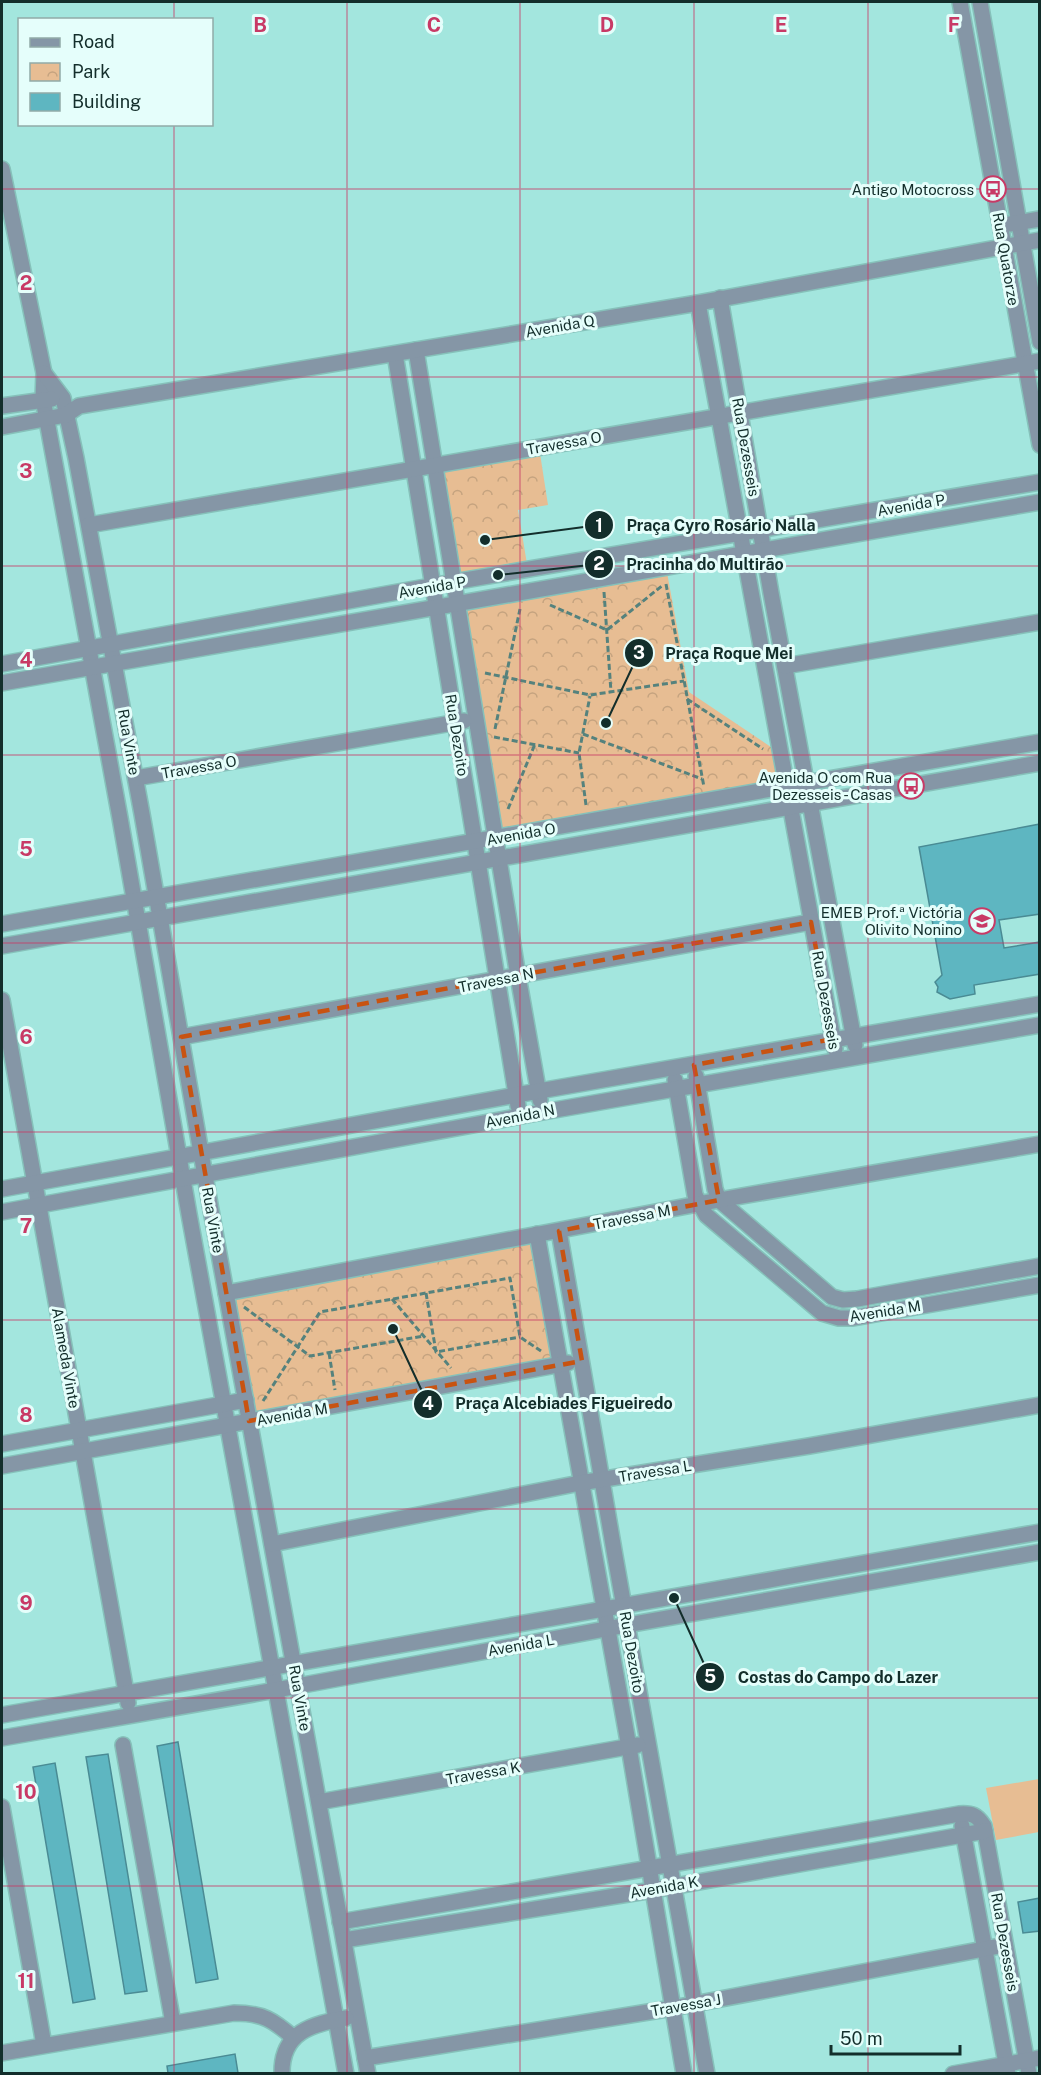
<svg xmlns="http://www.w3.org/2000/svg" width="1041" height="2075" font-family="'Public Sans',sans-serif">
	<defs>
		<pattern id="park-crowns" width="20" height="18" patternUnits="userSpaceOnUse" patternTransform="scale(1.5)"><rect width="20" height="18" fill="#e7bd93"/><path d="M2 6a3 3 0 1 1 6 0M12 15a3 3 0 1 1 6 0" fill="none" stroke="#c5a37f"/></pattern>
	</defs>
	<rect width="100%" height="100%" fill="#a3e6de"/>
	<polygon fill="#e7bd93" points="1039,1779 1039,1832 996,1840 986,1788"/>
	<g fill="url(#park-crowns)">
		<polygon points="539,447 548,505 518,510 528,570 454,583 434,465"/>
		<polygon points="666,567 689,692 780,753 787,787 496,838 457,605"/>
		<polygon points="537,1235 559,1365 249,1421 226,1293"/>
	</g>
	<g fill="#5eb6c1" stroke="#4a8b94" stroke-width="1.5">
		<polygon points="1040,824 1040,914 999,920 1004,948 1040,942 1040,974 974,985 975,994 950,999 937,992 938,987 935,982 942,975 919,847"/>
		<polygon points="178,1742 218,1979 196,1983 157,1746"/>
		<polygon points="108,1754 147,1991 125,1994 86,1757"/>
		<polygon points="55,1763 95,1999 73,2003 33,1767"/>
		<polygon points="1040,1898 1040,1931 1023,1933 1018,1902"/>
		<polygon points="235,2054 238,2073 168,2073 167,2066"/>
	</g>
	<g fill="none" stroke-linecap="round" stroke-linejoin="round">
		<g stroke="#86c1ba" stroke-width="18">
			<g id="minor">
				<polyline points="960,2 1040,445"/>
				<polyline points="980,2 1040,342"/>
				<polyline points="2,169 44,373 43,399 120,818 189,1214 346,2074"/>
				<polyline points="1010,224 1040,219"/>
				<polyline points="720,298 771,593 855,1045"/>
				<polyline points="698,303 835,1049"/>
				<polyline points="416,350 518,976 540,1100"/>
				<polyline points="395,354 518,1106"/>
				<polyline points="44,373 63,398 76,458 142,814 211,1210 368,2074"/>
				<polyline points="2,406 52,399"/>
				<polyline points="2,427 66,415 79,406 698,303 1040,240"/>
				<polyline points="89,525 1040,361"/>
				<polyline points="2,664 453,582 1040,482"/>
				<polyline points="785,666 1040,622"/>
				<polyline points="2,683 1040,502"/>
				<polyline points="136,778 464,721"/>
				<polyline points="2,924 1040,742"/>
				<polyline points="2,946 1040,763"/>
				<polyline points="2,1000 128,1703"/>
				<polyline points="181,1037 811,922"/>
				<polyline points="696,1076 715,1189 719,1200 832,1297 843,1300 857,1299 1040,1266"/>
				<polyline points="675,1080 695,1195 706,1215 822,1313 839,1318 853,1318 1040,1285"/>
				<polyline points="2,1189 516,1095 1040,1004"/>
				<polyline points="2,1212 543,1112 1040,1025"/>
				<polyline points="559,1231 615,1556 707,2074"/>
				<polyline points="537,1234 629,1747 684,2074"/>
				<polyline points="226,1293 719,1200 1040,1144"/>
				<polyline points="2,1444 246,1400"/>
				<polyline points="2,1466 568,1363"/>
				<polyline points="272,1544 580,1483 809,1446 1040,1405"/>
				<path d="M2,1715C347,1653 694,1594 1040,1532"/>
				<polyline points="2,1738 276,1690 627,1625 1040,1552"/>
				<polyline points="123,1745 173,2023"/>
				<polyline points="319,1802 638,1745"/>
				<polyline points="2,1807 44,2045"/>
				<polyline points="962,1826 1008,2074"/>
				<path d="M340,1922L959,1814C972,1813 977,1815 984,1826L1029,2074"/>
				<polyline points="344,1940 653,1890 985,1831"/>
				<path d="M2,2053L234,2013C263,2013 273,2020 294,2038"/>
				<polyline points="365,2058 673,2008 1005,1945"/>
				<path d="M282,2074C281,2032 312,2024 346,2018"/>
				<polyline points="953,2074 1040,2058"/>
			</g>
		</g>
		<g stroke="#55827d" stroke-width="3" stroke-dasharray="6 3" stroke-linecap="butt">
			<polyline points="666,584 704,787"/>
			<polyline points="604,592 611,692"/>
			<polyline points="550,605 607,630 663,585"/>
			<polyline points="485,673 590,695 684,681"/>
			<polyline points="687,699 763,749"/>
			<polyline points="495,729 520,609"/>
			<polyline points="583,734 702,779"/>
			<polyline points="494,737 579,753"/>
			<polyline points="586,805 579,753 590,696"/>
			<polyline points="508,809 535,744"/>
			<polyline points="426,1293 436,1352 520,1337"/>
			<polyline points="392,1299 451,1368"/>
			<polyline points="244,1307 310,1356 424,1336"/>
			<polyline points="329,1353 335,1390"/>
			<polyline points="263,1401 320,1312 510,1278 520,1337 541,1351"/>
		</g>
		<use href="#minor" stroke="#8596a6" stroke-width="15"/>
	</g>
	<path fill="none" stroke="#c85311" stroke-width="4.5" stroke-dasharray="12 8" stroke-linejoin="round" d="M811,922L833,1039L694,1065L719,1200L559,1231L582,1361L249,1421L181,1037Z"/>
	<path fill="none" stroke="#c83a66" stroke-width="1.5" stroke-opacity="0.55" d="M174,2V20M347,2V2074M520,2V2074M694,2V2074M868,2V2074M174,124V2074M2,189H1040M2,377H1040M2,566H1040M2,755H1040M2,943H1040M2,1132H1040M2,1320H1040M2,1509H1040M2,1698H1040M2,1886H1040"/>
	<defs>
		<g id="bus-ring" transform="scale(1.35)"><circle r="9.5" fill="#e5fefb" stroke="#c83a66" stroke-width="1.5"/><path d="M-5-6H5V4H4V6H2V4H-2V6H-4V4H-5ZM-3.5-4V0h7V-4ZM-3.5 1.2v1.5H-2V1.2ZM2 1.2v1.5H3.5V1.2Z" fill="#c83a66"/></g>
		<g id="school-ring" transform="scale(1.35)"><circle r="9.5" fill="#e5fefb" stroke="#c83a66" stroke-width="1.5"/><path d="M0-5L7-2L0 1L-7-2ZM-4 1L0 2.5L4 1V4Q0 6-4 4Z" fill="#c83a66"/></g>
	</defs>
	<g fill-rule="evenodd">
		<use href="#bus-ring" x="993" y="189"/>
		<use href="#bus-ring" x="911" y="786"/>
		<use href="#school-ring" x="982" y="921"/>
	</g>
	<g text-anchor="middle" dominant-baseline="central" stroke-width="6" stroke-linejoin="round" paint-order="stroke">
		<g font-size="15" fill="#132e2b" stroke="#e5fefb" text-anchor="end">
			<text x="974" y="189">Antigo Motocross</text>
			<text x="892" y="777">Avenida O com Rua<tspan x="892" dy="17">Dezesseis - Casas</tspan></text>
			<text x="962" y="912">EMEB Prof.ª Victória<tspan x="962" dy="17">Olivito Nonino</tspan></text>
		</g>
		<g font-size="15" fill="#132e2b" stroke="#e5fefb">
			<text transform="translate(1006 259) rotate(80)">Rua Quatorze</text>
			<text transform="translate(560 326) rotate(-10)">Avenida Q</text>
			<text transform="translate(564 443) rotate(-10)">Travessa O</text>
			<text transform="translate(746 447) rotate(80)">Rua Dezesseis</text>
			<text transform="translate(911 505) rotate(-10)">Avenida P</text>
			<text transform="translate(432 587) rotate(-10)">Avenida P</text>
			<text transform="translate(457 735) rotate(81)">Rua Dezoito</text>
			<text transform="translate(129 742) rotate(80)">Rua Vinte</text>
			<text transform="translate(199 767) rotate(-10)">Travessa O</text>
			<text transform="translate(521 834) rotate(-10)">Avenida O</text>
			<text transform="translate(496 980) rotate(-11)">Travessa N</text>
			<text transform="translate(826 1000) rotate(80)">Rua Dezesseis</text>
			<text transform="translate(520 1116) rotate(-11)">Avenida N</text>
			<text transform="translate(632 1217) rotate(-11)">Travessa M</text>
			<text transform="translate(213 1220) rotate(80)">Rua Vinte</text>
			<text transform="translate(885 1311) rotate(-9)">Avenida M</text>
			<text transform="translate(66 1358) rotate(80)">Alameda Vinte</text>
			<text transform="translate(292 1414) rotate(-10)">Avenida M</text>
			<text transform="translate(655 1471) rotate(-9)">Travessa L</text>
			<text transform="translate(521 1645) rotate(-10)">Avenida L</text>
			<text transform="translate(632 1652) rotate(80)">Rua Dezoito</text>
			<text transform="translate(300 1698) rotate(80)">Rua Vinte</text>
			<text transform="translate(483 1773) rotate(-10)">Travessa K</text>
			<text transform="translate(664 1887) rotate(-10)">Avenida K</text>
			<text transform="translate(1005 1942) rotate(80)">Rua Dezesseis</text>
			<text transform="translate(686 2005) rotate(-10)">Travessa J</text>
		</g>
	</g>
	<g font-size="20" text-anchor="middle" font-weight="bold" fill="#c83a66" stroke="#e5fefb" stroke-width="6" stroke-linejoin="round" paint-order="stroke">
		<text x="260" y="32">B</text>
		<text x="434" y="32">C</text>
		<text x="607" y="32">D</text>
		<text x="781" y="32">E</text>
		<text x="954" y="32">F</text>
		<text x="26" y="290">2</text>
		<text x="26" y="478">3</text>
		<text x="26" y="667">4</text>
		<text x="26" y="856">5</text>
		<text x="26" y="1044">6</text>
		<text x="26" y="1233">7</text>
		<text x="26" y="1422">8</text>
		<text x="26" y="1610">9</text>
		<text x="26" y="1799">10</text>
		<text x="26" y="1988">11</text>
	</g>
	<path fill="none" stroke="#132e2b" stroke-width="2" d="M485 540L599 525M498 575L599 564M606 723L639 653M393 1329L428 1404M674 1598L710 1677"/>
	<g fill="#132e2b" stroke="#e5fefb" stroke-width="2">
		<circle cx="485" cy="540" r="6"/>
		<circle cx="498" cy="575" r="6"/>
		<circle cx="606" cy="723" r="6"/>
		<circle cx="393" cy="1329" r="6"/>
		<circle cx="674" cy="1598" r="6"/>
		<circle cx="599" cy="525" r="15"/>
		<circle cx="599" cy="564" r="15"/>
		<circle cx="639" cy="653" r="15"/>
		<circle cx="428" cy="1404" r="15"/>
		<circle cx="710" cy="1677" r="15"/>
	</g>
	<g font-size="18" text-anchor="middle" font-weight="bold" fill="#fff">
		<text x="599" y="532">1</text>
		<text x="599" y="570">2</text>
		<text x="639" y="659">3</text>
		<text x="428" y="1410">4</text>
		<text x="710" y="1683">5</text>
	</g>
	<g font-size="16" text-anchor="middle" font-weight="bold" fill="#132e2b" stroke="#e5fefb" stroke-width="6" stroke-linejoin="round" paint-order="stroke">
		<text x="721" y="531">Praça Cyro Rosário Nalla</text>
		<text x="705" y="570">Pracinha do Multirão</text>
		<text x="729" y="659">Praça Roque Mei</text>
		<text x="564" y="1409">Praça Alcebiades Figueiredo</text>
		<text x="838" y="1683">Costas do Campo do Lazer</text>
	</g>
	<rect width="1041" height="2075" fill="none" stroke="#132e2b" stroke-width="6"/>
	<rect x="18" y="18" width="195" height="108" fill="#e5fefb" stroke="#91aba8" stroke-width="1.5"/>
	<rect x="30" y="38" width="30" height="9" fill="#8596a6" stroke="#91aba8" stroke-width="1.5"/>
	<text x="72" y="48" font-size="18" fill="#132e2b">Road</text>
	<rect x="30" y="63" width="30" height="18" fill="url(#park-crowns)" stroke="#91aba8" stroke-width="1.5"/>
	<text x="72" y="78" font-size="18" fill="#132e2b">Park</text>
	<rect x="30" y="93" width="30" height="18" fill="#5eb6c1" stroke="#91aba8" stroke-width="1.5"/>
	<text x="72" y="108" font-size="18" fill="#132e2b">Building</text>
	<path d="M831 2045v9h129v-9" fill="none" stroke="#132e2b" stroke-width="3"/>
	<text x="840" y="2045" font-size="18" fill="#132e2b" stroke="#e5fefb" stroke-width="4.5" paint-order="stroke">50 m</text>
</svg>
